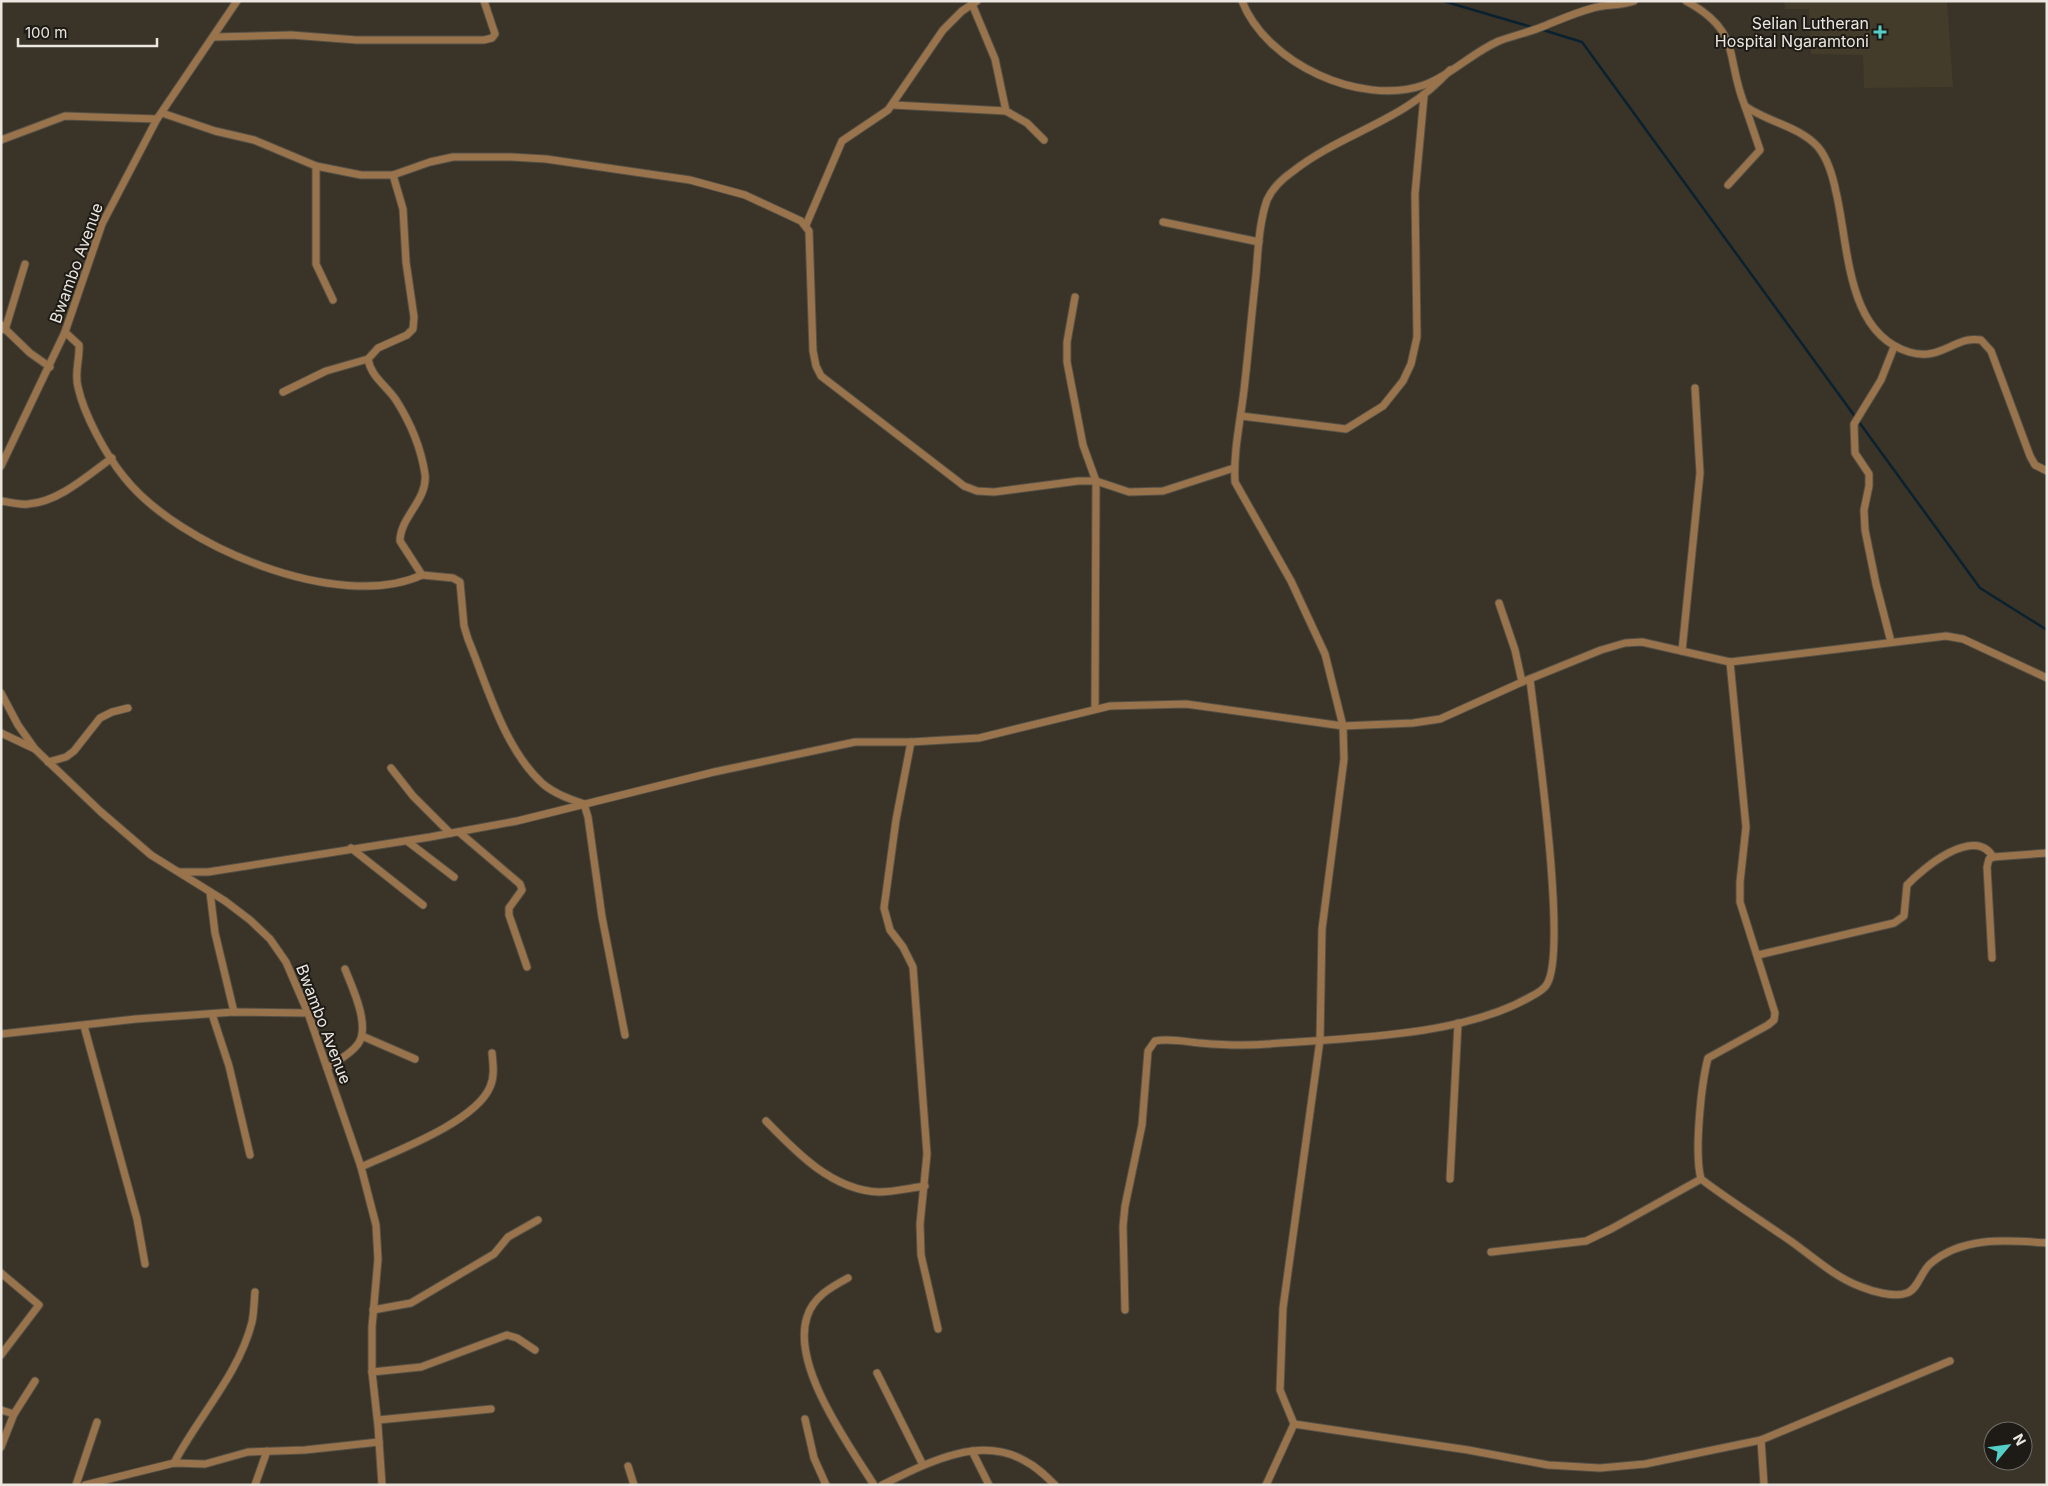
<svg xmlns="http://www.w3.org/2000/svg" width="2048" height="1486" font-family="Inter,sans-serif">
	<rect width="100%" height="100%" fill="#393328"/>
	<polygon fill="#443c2b" points="1784,1 1947,1 1953,87 1864,88 1863,55 1811,54 1809,9 1785,9"/>
	<g fill="none" stroke-linecap="round" stroke-linejoin="round">
		<g stroke="#0a212f" stroke-width="2.5">
			<polyline points="1443,1 1535,28"/>
			<polyline points="1540,29 1582,42 1980,588 2047,630"/>
		</g>
		<g stroke="#555045" stroke-width="9">
			<g id="minor">
				<path d="M1242,1C1266,63 1360,107 1424,85C1450,76 1473,52 1499,41C1512,36 1526,33 1539,28C1557,21 1574,13 1593,8C1606,4 1621,6 1634,1"/>
				<path d="M1686,1C1743,32 1725,58 1745,106C1767,122 1799,126 1818,147C1828,159 1833,177 1836,192C1849,246 1846,333 1909,352C1941,362 1956,335 1981,340L1991,351L2030,456L2035,465L2047,471"/>
				<polyline points="972,4 995,59 1006,111"/>
				<polyline points="214,37 291,35 357,40 484,40 492,38 495,34 484,1"/>
				<polyline points="893,105 1006,111 1027,123 1044,140"/>
				<polyline points="162,113 215,131 254,140 316,166 361,175 393,175 430,162 453,157 511,157 546,159 690,180 745,195 801,221 809,231 813,351 816,366 821,376 964,486 977,491 994,492 1078,481 1096,481 1129,492 1163,491 1234,468"/>
				<polyline points="1,140 65,116 157,119"/>
				<polyline points="316,166 316,264 333,300"/>
				<path d="M393,175L403,209L406,262L414,317L413,329L407,335L378,348L368,359C371,377 386,385 396,400C410,422 421,448 425,474C428,500 400,517 400,541L422,575L453,578L460,582L464,626L468,639C487,685 504,749 543,784C555,794 570,799 584,804L588,817L602,917L625,1035"/>
				<polyline points="1728,185 1760,150 1745,106"/>
				<polyline points="1163,222 1259,242"/>
				<polyline points="806,225 842,141 888,110 943,30 962,11 977,1"/>
				<polyline points="1075,297 1067,342 1067,362 1083,445 1096,481 1095,708"/>
				<polyline points="1,325 30,353 50,367"/>
				<polyline points="5,330 25,264"/>
				<path d="M65,332L79,345C80,359 74,373 78,387C84,415 106,455 124,477C178,546 339,613 422,575"/>
				<polyline points="283,392 326,371 368,359"/>
				<polyline points="1241,416 1346,429 1383,406 1403,381 1411,364 1417,337 1415,194 1424,96"/>
				<polyline points="1,466 65,332 102,224 157,119 237,1"/>
				<path d="M1,501C10,502 19,505 28,504C59,502 88,475 112,458"/>
				<polyline points="1499,603 1515,650 1522,682"/>
				<polyline points="1891,642 1876,584 1865,530 1864,510 1869,486 1869,474 1855,453 1854,424 1881,380 1894,347"/>
				<polyline points="1682,651 1700,473 1695,388"/>
				<path d="M1730,662L1746,827L1740,882V902L1775,1013L1774,1020L1768,1025L1708,1058C1701,1085 1694,1153 1701,1179C1730,1201 1762,1221 1792,1242C1813,1257 1835,1277 1859,1286C1871,1291 1894,1298 1907,1293C1918,1289 1921,1272 1930,1264C1962,1236 2007,1240 2047,1243"/>
				<polyline points="1,693 18,725 35,749 101,812 151,855 225,901 250,920 270,939 286,962 308,1013 361,1167 376,1225 378,1259 372,1327 372,1372 378,1426 382,1485"/>
				<polyline points="1,733 35,749"/>
				<polyline points="911,742 896,820 884,908 890,930 903,947 913,967 927,1154 920,1224 921,1255 938,1329"/>
				<polyline points="48,762 66,757 74,751 100,718 112,712 128,708"/>
				<polyline points="391,768 413,796 450,833"/>
				<polyline points="459,832 520,884 522,890 509,908 509,915 527,967"/>
				<polyline points="407,841 454,877"/>
				<polyline points="351,848 423,905"/>
				<polyline points="179,872 208,872 430,837 517,821 714,772 855,742 911,742 979,738 1110,706 1186,704 1343,726 1413,723 1440,719 1522,682 1601,650 1625,643 1642,642 1730,662 1946,636 1963,639 2047,678"/>
				<polyline points="210,892 215,933 234,1012"/>
				<path d="M1758,955L1894,923L1904,916L1907,885C1923,868 1975,825 1993,857"/>
				<polyline points="1992,958 1987,867 1989,859 1993,857 2047,853"/>
				<polyline points="212,1014 229,1066 250,1155"/>
				<polyline points="84,1026 137,1219 145,1264"/>
				<polyline points="1,1034 136,1019 234,1012 308,1013"/>
				<polyline points="362,1036 415,1059"/>
				<path d="M327,1068C337,1061 351,1054 358,1044C371,1026 352,987 345,969"/>
				<path d="M766,1121C796,1152 832,1190 879,1192C894,1192 910,1188 925,1186"/>
				<path d="M361,1167C396,1151 475,1122 490,1087C495,1076 493,1064 492,1053"/>
				<polyline points="1450,1179 1458,1023"/>
				<polyline points="1491,1252 1586,1241 1611,1229 1701,1179"/>
				<polyline points="1,1273 39,1305 1,1355"/>
				<path d="M848,1278C831,1287 813,1297 807,1317C791,1366 849,1445 874,1485"/>
				<polyline points="373,1310 411,1303 494,1254 508,1237 538,1220"/>
				<path d="M1125,1310L1123,1226L1125,1206L1142,1125L1148,1051L1155,1041C1170,1038 1186,1042 1200,1043C1222,1045 1246,1046 1268,1044C1347,1038 1460,1037 1530,997C1536,994 1544,990 1547,984C1568,950 1536,729 1530,680"/>
				<polyline points="372,1372 421,1367 507,1335 517,1338 535,1350"/>
				<polyline points="877,1373 923,1465"/>
				<polyline points="1,1410 14,1414"/>
				<polyline points="805,1419 814,1458 826,1485"/>
				<polyline points="378,1420 491,1409"/>
				<polyline points="1294,1424 1468,1450 1548,1465 1600,1468 1645,1464 1761,1440 1950,1361"/>
				<polyline points="1761,1440 1764,1485"/>
				<polyline points="1,1447 14,1414 35,1381"/>
				<polyline points="972,1451 989,1485"/>
				<path d="M174,1463C198,1417 239,1374 252,1322C254,1313 254,1302 255,1292"/>
				<polyline points="628,1466 634,1485"/>
				<polyline points="76,1485 97,1422"/>
				<polyline points="85,1485 174,1463 205,1464 248,1452 305,1450 379,1442"/>
				<polyline points="255,1485 267,1451"/>
				<path d="M882,1485C925,1464 979,1434 1025,1461C1037,1467 1046,1476 1055,1485"/>
				<path d="M1266,1485L1294,1424L1280,1390L1283,1308L1320,1040L1322,929L1344,759L1343,726L1325,654L1291,581L1235,482C1233,449 1242,414 1245,381C1249,346 1252,310 1256,275C1258,251 1259,223 1267,200C1272,189 1282,179 1292,172C1344,131 1403,123 1450,70"/>
			</g>
		</g>
		<use href="#minor" stroke="#98734c" stroke-width="7"/>
	</g>
	<path fill="#55cec6" stroke="#1e1b16" stroke-width="2" d="M1877.5 24.5h5v5h5v5h-5v5h-5v-5h-5v-5h5z"/>
	<g text-anchor="middle" dominant-baseline="central" stroke-width="4" stroke-linejoin="round" paint-order="stroke">
		<g font-size="16" fill="#ebe7e0" stroke="#1e1b16" text-anchor="end">
			<text x="1869" y="23">Selian Lutheran<tspan x="1869" dy="18">Hospital Ngaramtoni</tspan></text>
		</g>
		<g font-size="16" fill="#ebe7e0" stroke="#1e1b16">
			<text transform="translate(76 263) rotate(-70)">Bwambo Avenue</text>
			<text transform="translate(324 1024) rotate(69)">Bwambo Avenue</text>
		</g>
	</g>
	<rect width="2048" height="1486" fill="none" stroke="#ebe7e0" stroke-width="5"/>
	<g transform="translate(2008 1446) rotate(61)"><circle r="24" fill="#1e1b16" stroke="#706d67"/>
	<path d="M0-4L9 19L0 12L-9 19Z" fill="#55cec6"/>
	<text y="-8" font-size="14" font-weight="bold" text-anchor="middle" fill="#ebe7e0">N</text>
	</g>
	<path d="M18 38v8h139v-8" fill="none" stroke="#ebe7e0" stroke-width="2.5"/>
	<text x="25" y="38" font-size="15" fill="#ebe7e0" stroke="#1e1b16" stroke-width="4" paint-order="stroke">100 m</text>
</svg>
